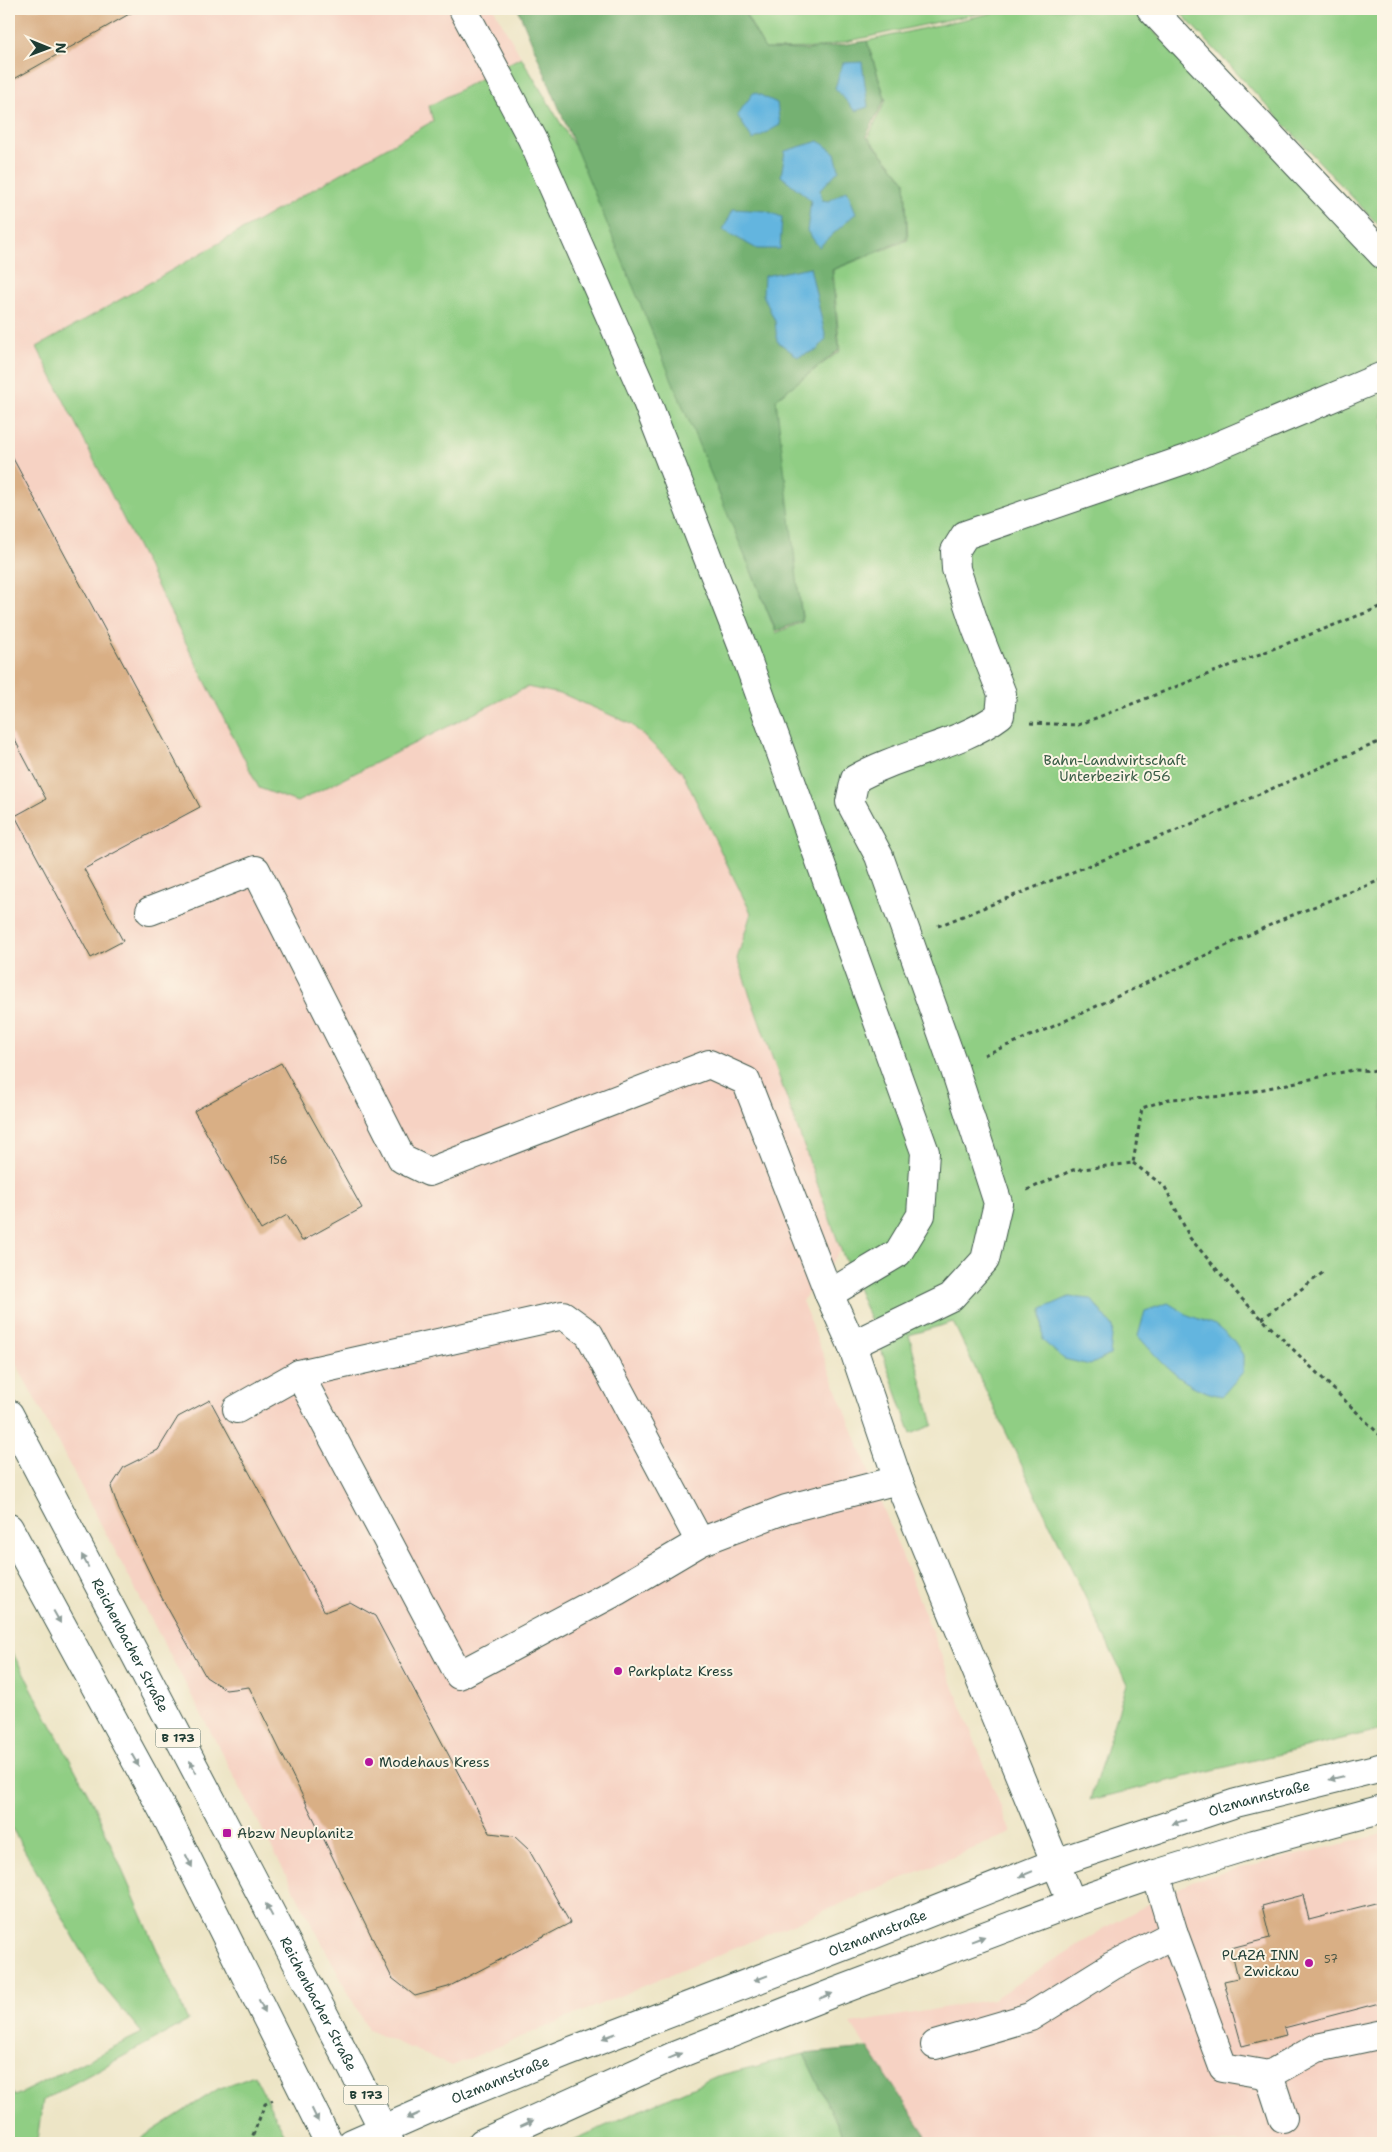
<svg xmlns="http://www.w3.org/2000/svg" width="1392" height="2152" font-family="'Shantell Sans',sans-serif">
	<rect width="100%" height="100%" fill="#fcf5e5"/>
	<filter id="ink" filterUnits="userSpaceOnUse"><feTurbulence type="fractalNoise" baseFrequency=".02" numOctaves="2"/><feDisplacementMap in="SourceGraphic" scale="10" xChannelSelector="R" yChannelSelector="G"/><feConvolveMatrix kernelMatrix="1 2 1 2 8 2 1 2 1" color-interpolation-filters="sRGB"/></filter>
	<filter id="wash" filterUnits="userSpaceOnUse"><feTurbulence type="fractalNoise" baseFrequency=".0096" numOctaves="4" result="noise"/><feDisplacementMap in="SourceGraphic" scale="20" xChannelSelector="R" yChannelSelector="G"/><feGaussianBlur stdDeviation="1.12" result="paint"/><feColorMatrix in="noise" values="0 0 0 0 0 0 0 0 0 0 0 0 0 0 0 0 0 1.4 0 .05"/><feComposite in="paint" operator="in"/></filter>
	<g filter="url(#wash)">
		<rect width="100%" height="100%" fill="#ede5c6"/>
		<g fill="#f6d2c3">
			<polygon points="9,9 494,9 521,57 429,105 433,121 37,347 297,802 527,687 565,695 631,724 682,772 751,913 737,959 841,1250 802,1301 1011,1833 452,2066 368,2030 9,1350"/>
			<polygon points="1383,1834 1383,2143 930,2143 851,2024 993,1999 1111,1924 1194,1880"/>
		</g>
		<g fill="#90ce84" stroke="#58865c">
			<polygon points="743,9 999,9 816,48 765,49"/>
			<polygon points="1010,9 1132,9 1355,238 1383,270 1383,1729 1090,1800 1127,1684 953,1322 909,1335 933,1425 911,1434 871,1321 841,1250 737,959 751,913 682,772 631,724 565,695 527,687 297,802 259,788 37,347 433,121 429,106 521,57 582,159 667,361 776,633 803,622 780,465 775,399 840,351 833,270 908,240 905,181 868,137 886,100 867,41"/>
			<polygon points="1177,9 1383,9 1383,230"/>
			<polygon points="9,1646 92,1801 188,2021 43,2100 37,2140 39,2143 9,2143 9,2089 15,2096 142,2033 100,1983 9,1823"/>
			<polygon points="804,2054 846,2143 567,2143 717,2076"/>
			<polygon points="254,2075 289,2143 134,2143 218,2089"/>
		</g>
		<g fill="#74b172" stroke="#4a7753">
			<polygon points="518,9 742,9 765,49 807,50 867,41 885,99 866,136 905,181 907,239 832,270 839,350 776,399 802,621 776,631"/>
			<polygon points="868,2048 931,2143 846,2143 804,2054"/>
		</g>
		<g fill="#64b5df" stroke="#42798a">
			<path d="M766,9H827C808,23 791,19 769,15Z"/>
			<polygon points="862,62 868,107 855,111 835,88 843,63"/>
			<polygon points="754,92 777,103 780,125 753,140 737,115"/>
			<polygon points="819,141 835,153 839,170 820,190 822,200 829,201 847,190 856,213 819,247 807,231 811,200 781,176 785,151"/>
			<polygon points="733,209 766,211 782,217 780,249 757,249 723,230"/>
			<polygon points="810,267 826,339 817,350 798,357 777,341 775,321 763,295 764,276"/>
			<polygon points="1069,1297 1091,1299 1113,1327 1110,1355 1090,1365 1064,1359 1043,1341 1042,1309"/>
			<path d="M1168,1303L1188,1315L1215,1325L1234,1341L1243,1355V1372L1222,1396C1183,1389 1163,1364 1138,1336L1145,1311Z"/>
		</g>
		<g id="blocks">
			<g fill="#d9af85">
				<polygon points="9,9 138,9 9,82"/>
				<polygon points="9,451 200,807 84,869 123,941 91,958 15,816 46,799 9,729"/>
				<polygon points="281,1063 362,1208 302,1241 287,1215 261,1230 194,1111"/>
				<polygon points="210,1400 325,1612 350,1602 375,1616 490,1833 514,1836 529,1850 570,1923 448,1987 415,1996 392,1978 249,1687 226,1690 206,1677 162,1598 119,1510 111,1487 124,1467 158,1450 178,1417"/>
				<polygon points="1303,1895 1309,1920 1383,1901 1383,2002 1284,2028 1286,2035 1242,2046 1224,1981 1238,1978 1231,1948 1270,1938 1262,1906"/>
			</g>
		</g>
	</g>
	<g filter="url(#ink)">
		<use href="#blocks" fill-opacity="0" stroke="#3e564a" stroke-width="1"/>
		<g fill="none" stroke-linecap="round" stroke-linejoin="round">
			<g stroke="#3e564a" stroke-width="30">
				<g id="minor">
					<polyline points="463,9 532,139 642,389 743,648 925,1152 921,1215 898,1253 829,1294 852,1345 898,1480 1072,1903"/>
					<polyline points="1151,9 1383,255"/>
					<polyline points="150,911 256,870 402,1159 429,1172 709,1064 746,1081 829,1294"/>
					<path d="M852,1345L951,1297L985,1260L998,1203L954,1067L879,856L850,802L855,779C900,753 961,745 1000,715L1002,694L976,628L956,569L955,551L965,535L1187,459L1383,376"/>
					<polyline points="299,1374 459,1675 617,1591 700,1542 786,1509 898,1480"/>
					<polyline points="237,1409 299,1374 563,1315 589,1334 700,1542"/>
					<polyline points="1156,1874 1174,1934 1223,2067 1269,2075 1317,2048 1383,2034"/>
					<polyline points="935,2045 1030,2017 1112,1966 1174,1934"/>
					<polyline points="1269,2075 1283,2118"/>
				</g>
			</g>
			<g stroke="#3e564a" stroke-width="30">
				<g id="major">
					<path id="s1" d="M9,1414L349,2062L390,2143"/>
					<polyline points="9,1528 167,1818 329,2143"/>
					<path id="s2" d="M352,2143L443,2103L566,2053L855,1942L1055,1863L1236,1803L1383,1767"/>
					<polyline points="482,2143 674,2056 833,1993 1072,1903 1156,1874 1254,1844 1383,1809"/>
				</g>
			</g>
			<g stroke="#3e564a" stroke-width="3" stroke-dasharray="4 4" stroke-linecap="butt">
				<polyline points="1030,723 1078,725 1383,606"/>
				<polyline points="938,926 1175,831 1383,740"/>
				<polyline points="984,1055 1052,1027 1283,919 1383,879"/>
				<polyline points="1133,1163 1165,1187 1190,1238 1242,1299 1383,1438"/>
				<polyline points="1027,1190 1073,1170 1133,1163 1142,1108 1169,1099 1231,1096 1353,1070 1383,1071"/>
				<polyline points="1262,1319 1325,1271"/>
				<polyline points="250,2143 265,2104 273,2100"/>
			</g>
			<use href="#minor" stroke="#fff" stroke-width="28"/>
			<use href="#major" stroke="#fff" stroke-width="28"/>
		</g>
		<defs><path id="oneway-solid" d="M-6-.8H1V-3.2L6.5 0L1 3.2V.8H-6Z" transform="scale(1.25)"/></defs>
		<g fill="#8f9e9a">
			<use href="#oneway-solid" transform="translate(85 1561) rotate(-118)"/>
			<use href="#oneway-solid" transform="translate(57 1617) rotate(61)"/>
			<use href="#oneway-solid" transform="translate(135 1760) rotate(61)"/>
			<use href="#oneway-solid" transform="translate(193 1767) rotate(-118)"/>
			<use href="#oneway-solid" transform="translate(1336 1778) rotate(166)"/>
			<use href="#oneway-solid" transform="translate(1179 1822) rotate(162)"/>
			<use href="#oneway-solid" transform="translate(189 1861) rotate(63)"/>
			<use href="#oneway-solid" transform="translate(1026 1874) rotate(158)"/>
			<use href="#oneway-solid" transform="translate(269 1910) rotate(-118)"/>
			<use href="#oneway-solid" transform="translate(978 1939) rotate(-21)"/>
			<use href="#oneway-solid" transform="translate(761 1978) rotate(159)"/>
			<use href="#oneway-solid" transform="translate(826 1996) rotate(-22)"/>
			<use href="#oneway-solid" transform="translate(262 2006) rotate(63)"/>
			<use href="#oneway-solid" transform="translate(609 2036) rotate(159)"/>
			<use href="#oneway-solid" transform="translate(675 2056) rotate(-23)"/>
			<use href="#oneway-solid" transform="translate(315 2115) rotate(64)"/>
			<use href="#oneway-solid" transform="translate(413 2116) rotate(156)"/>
			<use href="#oneway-solid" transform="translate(527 2123) rotate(-24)"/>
		</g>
	</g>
	<g fill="#b5179e" stroke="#fcf5e5" stroke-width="2">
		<circle cx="618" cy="1671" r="5"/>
		<circle cx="369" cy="1762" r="5"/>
		<rect x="222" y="1828" width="10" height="10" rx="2.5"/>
		<circle cx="1309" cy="1963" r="5"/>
	</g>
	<g text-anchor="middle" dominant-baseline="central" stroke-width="4" stroke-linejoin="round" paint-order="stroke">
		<g font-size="11" fill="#4e5a48">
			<text x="278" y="1160">156</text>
			<text x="1331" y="1959">57</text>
		</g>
		<g fill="#fcf5e5" stroke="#617469" stroke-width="1">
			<rect x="155.5" y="1728.5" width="45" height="19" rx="4"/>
			<rect x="343.5" y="2085.5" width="45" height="19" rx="4"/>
		</g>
		<g font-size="12" font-weight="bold" fill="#1f3d34">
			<text x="178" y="1738">B 173</text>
			<text x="366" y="2095">B 173</text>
		</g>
		<g font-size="14" fill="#365a44" stroke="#fcf5e5">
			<text x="1115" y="760">Bahn-Landwirtschaft<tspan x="1115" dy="16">Unterbezirk 056</tspan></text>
		</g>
		<g font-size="14" fill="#1f3d34" stroke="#fcf5e5">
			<text stroke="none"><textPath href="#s1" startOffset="261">Reichenbacher Straße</textPath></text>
			<text stroke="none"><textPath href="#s2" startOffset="971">Olzmannstraße</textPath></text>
			<text stroke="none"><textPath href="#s2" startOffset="566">Olzmannstraße</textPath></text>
			<text stroke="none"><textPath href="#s1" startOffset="666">Reichenbacher Straße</textPath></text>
			<text stroke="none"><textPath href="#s2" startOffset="161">Olzmannstraße</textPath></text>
		</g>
		<g font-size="14" fill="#1f3d34" stroke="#fcf5e5" text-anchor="start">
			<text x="628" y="1671">Parkplatz Kress</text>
			<text x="379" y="1762">Modehaus Kress</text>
			<text x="237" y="1833">Abzw Neuplanitz</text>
			<text x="1299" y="1955" text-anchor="end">PLAZA INN<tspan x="1299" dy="16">Zwickau</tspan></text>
		</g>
	</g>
	<rect width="1392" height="2152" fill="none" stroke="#fcf5e5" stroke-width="30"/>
	<g transform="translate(48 48) rotate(91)" stroke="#fcf5e5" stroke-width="4" paint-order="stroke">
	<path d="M0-4L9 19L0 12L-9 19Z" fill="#1f3d34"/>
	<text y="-8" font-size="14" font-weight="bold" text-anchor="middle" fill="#1f3d34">N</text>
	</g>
</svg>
